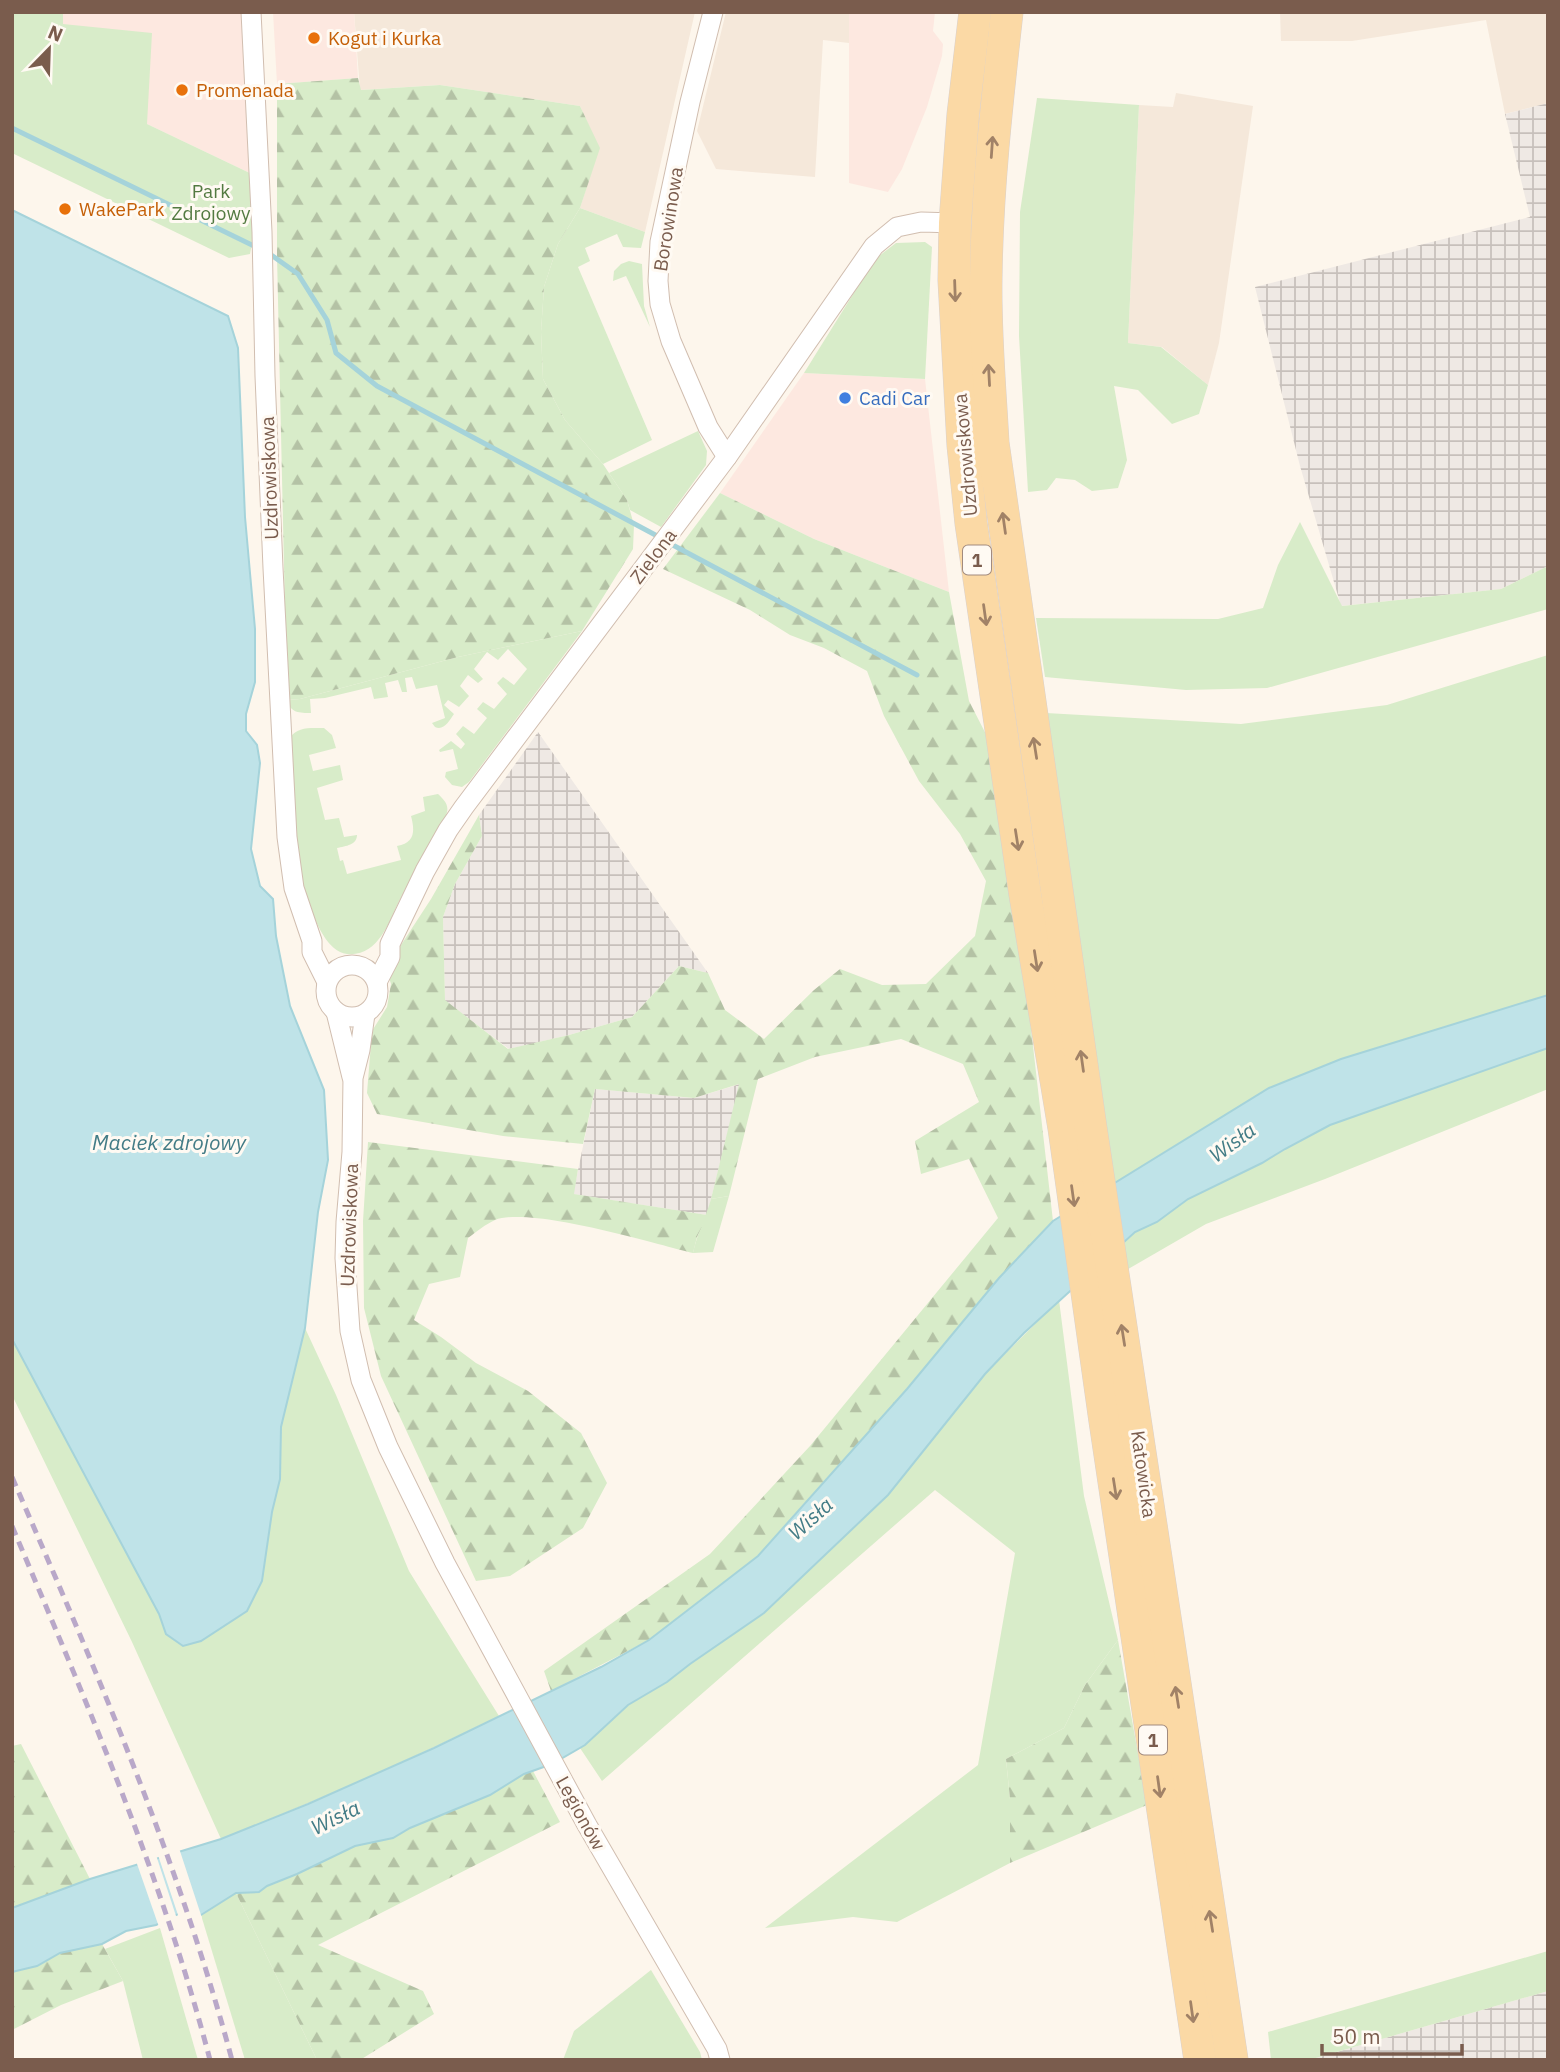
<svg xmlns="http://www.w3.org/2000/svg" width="1560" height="2072" font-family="'IBM Plex Sans',sans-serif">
	<defs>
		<pattern id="industrial-grid" width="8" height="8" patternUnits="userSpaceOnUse" patternTransform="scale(1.75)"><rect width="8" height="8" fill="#efe9e4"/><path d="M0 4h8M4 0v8" fill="none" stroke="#c7c0bb"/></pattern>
		<pattern id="forest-firs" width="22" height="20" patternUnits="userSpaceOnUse" patternTransform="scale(1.75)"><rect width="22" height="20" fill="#d8ecc9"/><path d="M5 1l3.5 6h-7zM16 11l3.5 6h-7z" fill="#b4c2a5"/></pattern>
	</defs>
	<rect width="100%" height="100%" fill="#fdf6ec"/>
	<g fill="#f5e8da">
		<polygon points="354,12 695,12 645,232 580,208 599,148 580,106 440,85 360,90"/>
		<polygon points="726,12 849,12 849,43 823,40 815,177 716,169 697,131"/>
		<polygon points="1280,12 1548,12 1548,103 1505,114 1486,20 1352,41 1281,41"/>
		<polygon points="1176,93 1253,106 1219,343 1208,385 1162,347 1128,343 1139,105 1173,107"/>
	</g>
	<g fill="#fde8e0">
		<polygon points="63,12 245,12 256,176 147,124 63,24"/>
		<polygon points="273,12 354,12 358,78 277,84"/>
		<polygon points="849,12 935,12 933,31 943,44 942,56 927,107 902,169 888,192 849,183"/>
		<polygon points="804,373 925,379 949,592 814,539 720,493"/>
	</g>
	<g fill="url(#industrial-grid)">
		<polygon points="1548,103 1548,566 1501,589 1341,606 1300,466 1255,287 1530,217 1505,114"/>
		<polygon points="538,732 708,973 679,966 632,1017 569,1035 509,1049 445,1001 443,917 455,884 482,836 479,815"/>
		<polygon points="740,1084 707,1215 573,1194 595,1089 694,1098"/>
		<polygon points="1548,1991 1548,2060 1309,2060"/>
	</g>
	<g fill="#d8ecc9">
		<polygon points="12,12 63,12 63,24 152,33 147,124 256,176 256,222 250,254 229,258 12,153"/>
		<polygon points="1037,98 1139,105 1128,343 1161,347 1208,385 1199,414 1172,424 1138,390 1114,386 1127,460 1118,488 1092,491 1075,480 1056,478 1047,490 1028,492 1019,336 1020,212"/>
		<polygon points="580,208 645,232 641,248 623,247 617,234 585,248 590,261 578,267 652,440 603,464 565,420 543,379 541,332 544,287 558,244"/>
		<polygon points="925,242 932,247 925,379 804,373 875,259 896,243"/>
		<polygon points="629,261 642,264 644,306 650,327 626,276 613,281 614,271 621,264"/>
		<polygon points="698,431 707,451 706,465 661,527 630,510 627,500 609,473"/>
		<polygon points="1300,522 1342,606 1501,589 1548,566 1548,609 1267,688 1186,690 1045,677 1036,618 1218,619 1263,608 1278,565"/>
		<path d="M582,631L469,782L462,787L452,785L445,777L446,772L458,769L453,749L440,752L439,750L451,741L461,749L465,744L456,734L463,726L474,734L487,718L477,709L483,702L494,709L507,694L497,683L503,677L514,685L527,669L508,649L498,660L487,652L474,669L483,679L478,683L468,675L460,686L469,696L459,707L448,700L444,705L454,714C449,721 444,731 435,727L432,723L445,718L437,685L416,689L412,677L405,678L407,692H402L398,680L385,683L388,697L374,699L371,687L325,698L310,699L311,713C300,713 290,713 287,700L300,699L458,657Z"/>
		<polygon points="1548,655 1548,995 1341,1059 1269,1088 1113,1184 1046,713 1241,724 1387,705"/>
		<path d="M324,728L332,735L336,748L309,755L313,771L340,765L343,780L317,788L325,820L339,818L344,837L357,835C357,845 346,846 337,848L340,861L343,860L347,874L401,860L397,846C415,843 415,831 411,816L425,811L423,797L438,794C443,799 449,804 447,812C446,819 440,824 437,830C424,854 411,877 399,901C389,922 378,957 347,954C310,949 295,848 292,817C290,791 291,764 290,738C297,726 312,728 324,728Z"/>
		<polygon points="1548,1048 1548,1089 1325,1179 1206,1224 1123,1272 1119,1246 1135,1232 1157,1222 1188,1199 1262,1163 1285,1149 1330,1125"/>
		<path d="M729,1196L713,1252L693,1253C697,1234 706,1217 711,1199Z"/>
		<polygon points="1059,1300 1084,1496 1118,1640 1085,1685 1064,1728 1006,1759 1010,1799 1010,1863 897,1922 853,1917 765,1928 978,1765 1015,1553 935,1490 602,1781 580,1748 628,1705 667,1682 690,1664 764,1613 888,1495 985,1374"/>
		<path d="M305,1328L336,1395L409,1571L499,1716C408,1761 315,1801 221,1839L132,1642L12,1395V1339L159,1614L166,1634L272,1512L280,1479L281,1427Z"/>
		<polygon points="236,1893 317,2060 245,2060 201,1915"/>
		<polygon points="160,1928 198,2060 143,2060 123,1981 105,1949"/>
		<polygon points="1548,1951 1548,1991 1309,2060 1271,2060 1268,2032"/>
		<polygon points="651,1970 700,2052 702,2060 563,2060 574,2031"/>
	</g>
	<g fill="url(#forest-firs)">
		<polygon points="358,78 361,90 440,85 580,106 600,148 580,208 558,244 544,287 541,332 543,379 565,420 603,464 627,500 634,525 633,549 582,631 458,657 300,699 287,700 277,256 277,84"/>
		<polygon points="720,493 814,539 949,592 969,701 992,746 1017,906 1053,1221 999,1278 907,1389 758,1556 649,1640 551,1691 544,1671 710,1554 810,1446 998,1218 969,1159 921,1174 915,1141 979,1102 963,1064 901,1039 815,1057 758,1079 729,1196 711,1199 739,1084 694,1098 595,1089 583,1144 503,1136 377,1114 367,1093 372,1031 387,1007 391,984 386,968 431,899 479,815 482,836 455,884 443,917 445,1000 508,1049 569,1035 632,1017 679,966 708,973 725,1010 764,1039 814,990 840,969 882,985 926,984 975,936 986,881 960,834 919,781 884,716 867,671 824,648 790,635 750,610 663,569"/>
		<path d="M368,1142L578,1169L574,1194L707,1215L697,1237L693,1253C653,1243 530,1206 495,1220C486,1224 476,1232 468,1238L460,1277L429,1284L414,1320L441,1337L476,1363L528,1391L581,1433L607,1483L583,1528L510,1576L476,1581L381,1376L364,1308L363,1221Z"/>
		<polygon points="1118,1640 1147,1805 1010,1863 1010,1799 1006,1759 1064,1728 1085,1685"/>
		<polygon points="21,1744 90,1879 12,1908 12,1746"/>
		<polygon points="533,1771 560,1822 318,1945 423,1991 434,2014 360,2060 317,2060 236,1893 259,1892 267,1886 297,1874 355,1846 393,1838 410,1828 490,1795 524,1774"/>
		<polygon points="102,1944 123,1981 61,2005 12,2030 12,1972 37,1966 60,1953"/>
	</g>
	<g fill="#bfe3e8" stroke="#a5d3da" stroke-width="2">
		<polygon points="12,210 228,316 238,348 245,517 255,629 255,682 246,714 246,731 257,745 260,763 251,849 260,886 273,899 276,936 290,1006 324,1090 328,1160 318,1212 305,1328 281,1427 280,1479 272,1512 262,1581 247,1611 201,1641 183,1646 166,1634 159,1614 12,1339"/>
		<polygon points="1548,995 1548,1048 1330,1125 1285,1149 1262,1163 1188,1199 1157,1222 1135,1232 1024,1333 985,1374 888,1495 764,1613 690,1664 667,1682 628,1705 585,1745 552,1764 524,1774 490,1795 410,1828 393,1838 355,1846 297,1874 267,1886 259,1892 236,1893 201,1915 184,1911 156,1925 126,1931 102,1944 60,1953 37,1966 12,1972 12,1908 90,1879 221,1839 308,1804 434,1748 601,1667 649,1640 758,1556 907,1389 999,1278 1053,1221 1269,1088 1341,1059"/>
	</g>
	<g fill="#fdf6ec">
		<polygon points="179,1848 201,1915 202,1918 185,1915 179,1918 158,1855"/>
		<polygon points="156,1855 177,1919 159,1927 136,1861"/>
	</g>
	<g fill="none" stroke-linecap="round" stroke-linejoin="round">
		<g stroke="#a5d3da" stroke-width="5">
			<polyline points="12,128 258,248"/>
			<polyline points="267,252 298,274 327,320 336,353 377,386 661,538"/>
			<polyline points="669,543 917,675"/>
		</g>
		<g stroke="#d1beb0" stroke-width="21">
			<g id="minor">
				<polyline points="251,12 262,232 265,376 273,568 287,837 294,888 312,941 312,952 327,982"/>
				<polyline points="713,12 690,102 660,242 658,281 660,304 671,341 708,427 727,457"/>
				<circle cx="352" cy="991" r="26"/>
				<polyline points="377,982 390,957 390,944 425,871 448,830 464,807 727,457 874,246 897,227 921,222 955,223"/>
				<polyline points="336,1012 352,1077"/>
				<polyline points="365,1014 360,1050 353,1078 352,1152 346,1222 345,1258 350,1331 361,1380 388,1447 445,1563 587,1825 717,2049 720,2060"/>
			</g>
		</g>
		<g stroke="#dad1cd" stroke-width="33">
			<g id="primary">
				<polyline points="975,12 963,115 955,223 954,280 963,445 971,523 1025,894 1064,1128 1105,1421 1200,2060"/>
				<path d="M1007,12C997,101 987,189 986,278C985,333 990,388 993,443L1091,1129L1232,2060"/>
			</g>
		</g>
		<use href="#minor" stroke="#fff" stroke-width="19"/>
		<use href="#primary" stroke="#fbd9a5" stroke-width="32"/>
		<g stroke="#b9a8c9" stroke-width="5" stroke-dasharray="10 7" stroke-linecap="butt">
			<path d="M12,1477C95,1668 178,1858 232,2060"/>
			<path d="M12,1526C86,1701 162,1876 210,2060"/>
		</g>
	</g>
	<defs><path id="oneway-shaft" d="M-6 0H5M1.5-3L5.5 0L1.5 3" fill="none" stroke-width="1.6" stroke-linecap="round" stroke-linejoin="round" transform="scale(1.75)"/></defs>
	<g stroke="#a18267">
		<use href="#oneway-shaft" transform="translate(992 147) rotate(-86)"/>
		<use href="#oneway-shaft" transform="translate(955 291) rotate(88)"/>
		<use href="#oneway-shaft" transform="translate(989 375) rotate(-93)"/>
		<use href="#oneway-shaft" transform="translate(1004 523) rotate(-98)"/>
		<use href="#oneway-shaft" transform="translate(985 615) rotate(82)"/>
		<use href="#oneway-shaft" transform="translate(1035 748) rotate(-99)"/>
		<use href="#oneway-shaft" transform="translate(1017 840) rotate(81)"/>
		<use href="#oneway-shaft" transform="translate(1036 961) rotate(81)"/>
		<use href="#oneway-shaft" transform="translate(1082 1061) rotate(-98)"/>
		<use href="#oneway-shaft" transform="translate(1073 1196) rotate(82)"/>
		<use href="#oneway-shaft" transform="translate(1123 1335) rotate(-99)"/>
		<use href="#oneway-shaft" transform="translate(1115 1489) rotate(81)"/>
		<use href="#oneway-shaft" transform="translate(1177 1697) rotate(-99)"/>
		<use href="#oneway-shaft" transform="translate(1159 1787) rotate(82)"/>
		<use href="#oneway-shaft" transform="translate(1211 1921) rotate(-99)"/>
		<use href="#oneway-shaft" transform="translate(1192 2012) rotate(82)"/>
	</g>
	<g fill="#e8710a" stroke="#fffaf3" stroke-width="2.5">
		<circle cx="314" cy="38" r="7"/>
		<circle cx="182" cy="90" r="7"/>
		<circle cx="65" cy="209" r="7"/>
	</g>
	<circle fill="#3f7fe0" stroke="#fffaf3" stroke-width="2.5" cx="845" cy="398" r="7"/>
	<g text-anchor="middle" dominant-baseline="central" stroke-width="6" stroke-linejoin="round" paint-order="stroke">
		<g fill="#fffaf3" stroke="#a28b7f" stroke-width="2">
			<rect x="963" y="545.5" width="28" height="29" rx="5"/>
			<rect x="1139" y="1725.5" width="28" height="29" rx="5"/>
		</g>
		<g font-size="18" font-weight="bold" fill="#7a5c4d">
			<text x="977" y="560">1</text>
			<text x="1153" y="1740">1</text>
		</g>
		<g font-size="19" fill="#c56008" stroke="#fffaf3" text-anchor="start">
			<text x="328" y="38">Kogut i Kurka</text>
			<text x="196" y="90">Promenada</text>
			<text x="79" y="209">WakePark</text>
		</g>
		<g font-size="19" fill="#537a41" stroke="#fffaf3">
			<text x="211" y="191">Park<tspan x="211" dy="22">Zdrojowy</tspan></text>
		</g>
		<g font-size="19" fill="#7a5c4d" stroke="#fffaf3">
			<text transform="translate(668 219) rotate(-81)">Borowinowa</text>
			<text transform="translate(965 455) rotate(-95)">Uzdrowiskowa</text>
			<text transform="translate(269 478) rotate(-92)">Uzdrowiskowa</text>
			<text transform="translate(653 556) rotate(-53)">Zielona</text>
			<text transform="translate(349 1225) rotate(-88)">Uzdrowiskowa</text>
			<text transform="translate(1144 1474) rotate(82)">Katowicka</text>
			<text transform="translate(581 1813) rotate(61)">Legionów</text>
		</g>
		<g font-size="19" fill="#366cbe" stroke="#fffaf3" text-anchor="start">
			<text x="859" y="398">Cadi Car</text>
		</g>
		<g font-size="21" font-style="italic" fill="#437c86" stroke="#fffaf3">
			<text x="169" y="1142">Maciek zdrojowy</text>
			<text transform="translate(1232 1142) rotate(-36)">Wisła</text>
			<text transform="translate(810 1518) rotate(-42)">Wisła</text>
			<text transform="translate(335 1817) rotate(-26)">Wisła</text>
		</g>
	</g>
	<rect width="1560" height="2072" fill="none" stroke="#7a5c4d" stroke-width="28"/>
	<g transform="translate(49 49) rotate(23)" stroke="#fffaf3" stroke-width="5" paint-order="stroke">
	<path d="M0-5L12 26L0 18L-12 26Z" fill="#7a5c4d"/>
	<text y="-10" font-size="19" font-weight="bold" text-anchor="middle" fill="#7a5c4d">N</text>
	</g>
	<path d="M1322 2044v10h140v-10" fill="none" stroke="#7a5c4d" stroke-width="3.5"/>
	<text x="1332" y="2044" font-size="21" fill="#7a5c4d" stroke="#fffaf3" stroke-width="5" paint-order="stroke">50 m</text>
</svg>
